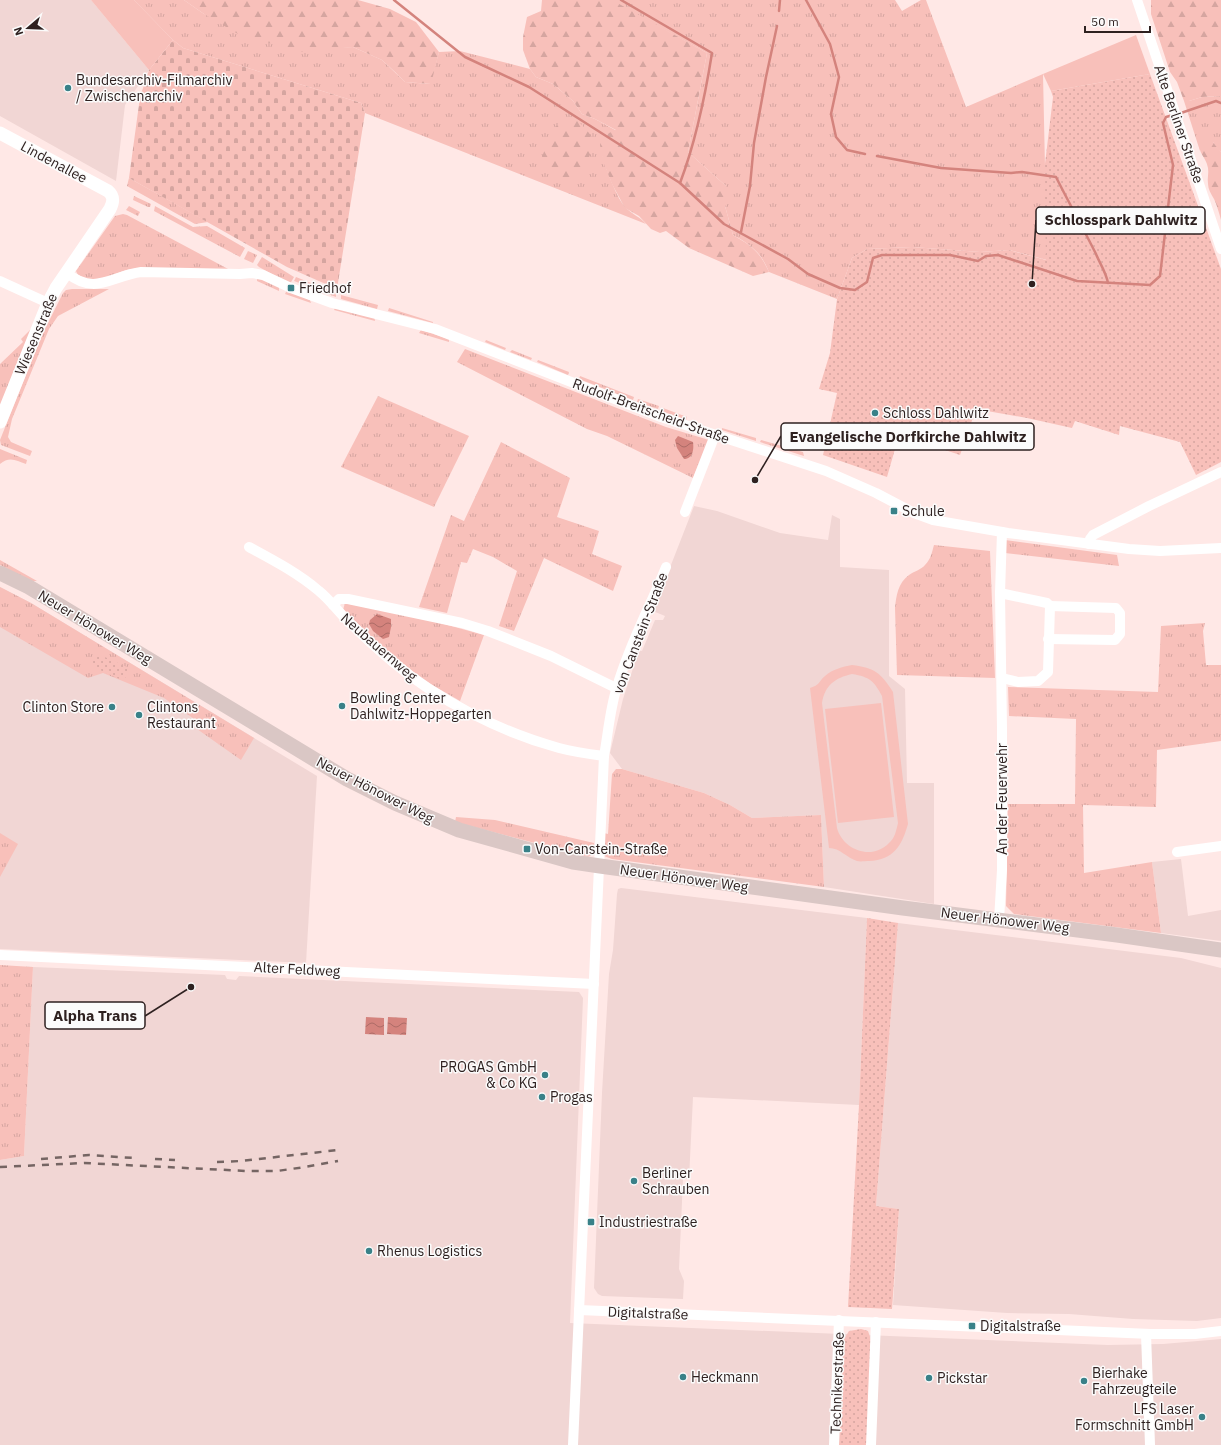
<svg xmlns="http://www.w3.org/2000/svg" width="1221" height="1445" font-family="'IBM Plex Sans',sans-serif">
	<defs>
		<pattern id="grass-tufts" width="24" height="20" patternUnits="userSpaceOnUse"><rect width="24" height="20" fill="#f8c0ba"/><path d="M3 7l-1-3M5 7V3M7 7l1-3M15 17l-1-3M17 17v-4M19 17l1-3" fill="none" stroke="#d5a5a0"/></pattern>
		<pattern id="forest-firs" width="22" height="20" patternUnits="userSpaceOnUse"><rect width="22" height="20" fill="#f8c0ba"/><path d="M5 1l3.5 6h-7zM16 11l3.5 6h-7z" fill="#d5a5a0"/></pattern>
		<pattern id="cemetery-stones" width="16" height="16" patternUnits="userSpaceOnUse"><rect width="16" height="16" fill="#f8c0ba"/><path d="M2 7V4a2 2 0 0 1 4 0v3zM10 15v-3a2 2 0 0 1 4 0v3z" fill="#d5a5a0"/></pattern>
		<pattern id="park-dots" width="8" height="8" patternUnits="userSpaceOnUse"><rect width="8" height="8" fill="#f8c0ba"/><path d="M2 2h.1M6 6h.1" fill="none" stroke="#d5a5a0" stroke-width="1.8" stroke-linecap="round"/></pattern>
		<pattern id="water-waves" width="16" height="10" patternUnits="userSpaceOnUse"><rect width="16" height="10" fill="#d4837d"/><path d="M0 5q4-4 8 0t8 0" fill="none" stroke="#ac6b66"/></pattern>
	</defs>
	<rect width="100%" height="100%" fill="#ffe8e6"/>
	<g fill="#f1d6d4">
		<polygon points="0,0 91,0 149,70 125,105 116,181 0,116"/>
		<polygon points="694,506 717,511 780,533 828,540 832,515 840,519 840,567 889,570 889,676 905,689 907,783 934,783 934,904 824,887 821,815 752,818 730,805 704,793 622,769 610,753 623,699 639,650 642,651 655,620 663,620 665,616 653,611"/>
		<polygon points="0,587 31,603 317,776 306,963 0,949"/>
		<polygon points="1181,859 1188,916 1221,910 1221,941 1161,933 1152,862"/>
		<polygon points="621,888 867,918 859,1105 693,1097 689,1179 683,1179 679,1269 684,1281 683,1299 602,1296 598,1294 594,1288 602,1093 609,974 613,950 617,894 618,889"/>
		<polygon points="898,923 1181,958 1221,968 1221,1318 1197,1321 1133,1319 1069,1314 1007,1313 893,1305 899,1209 876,1206"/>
		<polygon points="33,967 225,975 227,979 236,980 239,976 579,992 583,998 570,1323 1108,1345 1163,1344 1221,1339 1221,1445 0,1445 0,1160 24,1156"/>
	</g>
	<g fill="url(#grass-tufts)">
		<path d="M134,0H184L204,14L334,48L353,47L382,60L405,82L430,84L439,52L460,51L530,69L536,77L553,84L573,101L582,114L595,119L617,131L602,153C604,165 618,201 626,208C633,215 639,216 646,224L365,113L361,103L183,48L173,40Z"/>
		<path d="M610,0H895L902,11L921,0H926L966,107L1043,74L1047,260L1009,250L980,252L912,247L867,249L852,258L837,299L769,272C761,252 751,245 733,235L725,206L726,186L688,152L707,53Z"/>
		<polygon points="1221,96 1221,152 1218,150 1213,142 1200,144 1200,151 1184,101 1189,101 1202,97"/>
		<polygon points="129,178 208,222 195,224 127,186"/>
		<polygon points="134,196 151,204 150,207 148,207 133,200"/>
		<polygon points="129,206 140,212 138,216 126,210"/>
		<polygon points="155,206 193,227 207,226 245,248 240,257 154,211"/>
		<polygon points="123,214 127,215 230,270 140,268 126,270 105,278 89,280 78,275 76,271 115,216"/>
		<polygon points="248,251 257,255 253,263 244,259"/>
		<polygon points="262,257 294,277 290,284 259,267 257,265"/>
		<polygon points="296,277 336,293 336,297 294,281"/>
		<polygon points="257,279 265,279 279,286 279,291 257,281"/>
		<polygon points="72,289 109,289 58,316 49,329 12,419 8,437 11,442 32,451 30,456 1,445 0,440 42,335 63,293 66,290"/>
		<polygon points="287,290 310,300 311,303 285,294"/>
		<polygon points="341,295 378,305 377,309 341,299"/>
		<polygon points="335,308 374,316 375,321 334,310"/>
		<polygon points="389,308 433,322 433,323 388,311"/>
		<polygon points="33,327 0,410 0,364 23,342 21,339"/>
		<polygon points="421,330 449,339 449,342 419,333"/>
		<polygon points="486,340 506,348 505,350 485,342"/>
		<polygon points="465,349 666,427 709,440 693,478 607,436 587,429 457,362"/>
		<polygon points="512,350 532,358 531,360 510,352"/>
		<polygon points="538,360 569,372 568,375 537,362"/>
		<polygon points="580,376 634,397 633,400 579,379"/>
		<polygon points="378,396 469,436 434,507 341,467"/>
		<polygon points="638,399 659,406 658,409 637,402"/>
		<polygon points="663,408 687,417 686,420 662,411"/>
		<polygon points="722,428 756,438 756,441 722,430"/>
		<polygon points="761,440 803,452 804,456 760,442"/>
		<polygon points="501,442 570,478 557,517 599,531 592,554 622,566 613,591 544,558 514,631 499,626 517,571 493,557 473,549 467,563 461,562 447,613 419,607 451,515 464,521"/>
		<path d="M0,449L27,460L26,464C16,460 9,456 0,464Z"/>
		<polygon points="1005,540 1117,555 1119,566 1005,553"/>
		<path d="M934,545L990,551L995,678L897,675L895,608C896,596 898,583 909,575C914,571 921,570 925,565C931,559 932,552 934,545Z"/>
		<polygon points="0,560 37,581 31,581 0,565"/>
		<polygon points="0,587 31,603 254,738 241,760 197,729 200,723 164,698 103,673 88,678 0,627"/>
		<polygon points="345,603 433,621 484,635 460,701 422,679 392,657 343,610"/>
		<polygon points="1205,623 1203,631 1206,665 1221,665 1221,741 1157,750 1156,807 1083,805 1084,873 1152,862 1161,933 1014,914 1006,906 1008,804 1075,804 1076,719 1009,716 1008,687 1158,692 1161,626"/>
		<polygon points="616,769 622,769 704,793 730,805 752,818 821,815 824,887 612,859 604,856 604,833 608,834 612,774"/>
		<polygon points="456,817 495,820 594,843 593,854 588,857 455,822"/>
		<polygon points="0,833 18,844 0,877"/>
		<polygon points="0,965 33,967 24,1156 0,1160"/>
	</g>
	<g fill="url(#forest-firs)">
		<polygon points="184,0 358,0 390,9 416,22 439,52 431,84 405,82 395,72 382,60 353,47 302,52 266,42 238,34 204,14"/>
		<path d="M542,0H612L707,53L688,152L726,186L730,201L725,206L733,235C752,246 760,252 769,272L753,276L689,248L666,231L660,233L651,229L639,216L625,208L612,184L603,161L600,145L602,136L616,130L595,119L582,114L573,101L553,84L536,77L530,69L523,50V37L527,17L541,11Z"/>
		<polygon points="1151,0 1221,0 1221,96 1202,97 1189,101 1184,101 1177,82 1170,72 1151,14"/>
		<polygon points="565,118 576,119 590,134 591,152 586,165 574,181 554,181 542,157 552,130"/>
		<path d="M1205,137L1213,142L1218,149L1221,152V220C1219,213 1217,205 1214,199C1211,194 1208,189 1208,184C1207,178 1209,173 1208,168C1206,155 1195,153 1202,138Z"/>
	</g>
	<polygon fill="url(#cemetery-stones)" points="173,40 183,48 361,103 365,113 337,289 287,267 129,178 140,97 149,70"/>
	<g fill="url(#park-dots)">
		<polygon points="1150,74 1221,269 1221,462 1196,475 1180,442 1120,426 1119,435 1075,421 1072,428 1027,418 976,409 960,455 912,439 895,449 887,477 823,455 837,393 819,389 830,353 837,299 852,258 867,249 912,247 980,252 1009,250 1046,260 1044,172 1053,97 1051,91"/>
		<polygon points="96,653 129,668 124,681 91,666"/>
		<polygon points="867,918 898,923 876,1206 899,1209 892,1309 848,1307 859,1105"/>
		<polygon points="861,1329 868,1331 872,1343 868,1445 839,1445 844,1339 849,1331"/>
	</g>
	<g fill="#f8c0ba" fill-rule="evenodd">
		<polygon points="91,0 134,0 173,40 149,70"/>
		<polygon points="1136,35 1150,74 1051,91 1043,74"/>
		<path d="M852,665C875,668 881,673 893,692L908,824C902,845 894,860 869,861C866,861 860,862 857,861C847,858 840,848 829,848L810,688C820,685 818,682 825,676C833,669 842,667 852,665ZM852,674C870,677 874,681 882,696L898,823C896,831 895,838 889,843C872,861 843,850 837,828L822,703C825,685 835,678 852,674Z"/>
		<polygon points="881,703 894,817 838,823 825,709"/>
	</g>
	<g fill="url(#water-waves)">
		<path d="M678,436L693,442C694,449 693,459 684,459L677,448L675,440Z"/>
		<polygon points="377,614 391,619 391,627 389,637 383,639 373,631 369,624 370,620"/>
		<polygon points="366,1017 384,1018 384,1035 365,1034"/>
		<polygon points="388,1017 407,1018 406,1035 387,1034"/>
	</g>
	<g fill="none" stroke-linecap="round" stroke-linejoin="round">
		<g stroke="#d4837d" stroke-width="2.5">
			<polyline points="394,0 465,57 529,87 680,183 724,224 788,259 808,274 840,288 855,290 867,282 873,258 882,255 950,255 978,261 986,256 998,255 1077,281 1150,285 1160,276 1173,165 1163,123 1166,117 1173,115"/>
			<path d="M621,0L712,53C705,97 696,141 680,183"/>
			<polyline points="806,0 830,44 839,77 831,114 836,137 847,150 865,154"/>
			<polyline points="779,11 780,0"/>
			<polyline points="1178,114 1216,101 1221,103"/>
			<path d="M877,156L941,168L1011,173L1022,172L1056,177C1069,203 1083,228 1096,254C1100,264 1106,272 1108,283"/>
			<polyline points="741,232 750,186 754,143 766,77 777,26"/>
		</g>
		<g stroke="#fff" stroke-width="10">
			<polyline points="1137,0 1221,249"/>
			<path d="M67,273C95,296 111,276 141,272L240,274L252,273L263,275L291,288L332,303L435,329L661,417L826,471L876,493L914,513L933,520L1008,533L1129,549L1160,551L1221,548"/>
			<polyline points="0,281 48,303"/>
			<polyline points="685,512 715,435"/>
			<polyline points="1089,544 1090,539 1093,535 1149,506 1221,472"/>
			<path d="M249,547C273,560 298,573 319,591C329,599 337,610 346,619C361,634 377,649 393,662C439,701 501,732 559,748C574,752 589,754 604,756"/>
			<polyline points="1000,593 1047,603 1050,606 1048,672 1038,681 1018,682 1002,678"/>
			<polyline points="333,605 339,599 348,599 462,623 488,631 551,656 616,688"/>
			<polyline points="1048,639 1115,640 1120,634 1120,613 1116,608 1050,606"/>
			<polyline points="1177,852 1221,846"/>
			<polyline points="999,920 1002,870 1002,729 1000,593 1002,532"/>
			<polyline points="0,955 594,984"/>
			<polyline points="579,1310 1151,1334 1195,1334 1221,1331"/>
			<polyline points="1146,1334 1150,1445"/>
			<path d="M573,1445L604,756C608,734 610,708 617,687C629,645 650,607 666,567"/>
			<polyline points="834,1445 839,1320"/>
			<polyline points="871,1445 876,1322"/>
		</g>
		<path stroke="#fff" stroke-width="13" d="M0,133L108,191C114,196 114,201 110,209L56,288L48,303L0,422"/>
		<polyline stroke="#dac7c5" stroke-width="15" points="0,573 29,587 347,779 395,803 459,830 573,862 600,866 903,908 1117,935 1221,950"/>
		<g stroke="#756563" stroke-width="2.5" stroke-dasharray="7 7" stroke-linecap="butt">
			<polyline points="41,1159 89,1155 134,1158"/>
			<polyline points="155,1159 175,1160"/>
			<polyline points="217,1162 241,1161 338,1150"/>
			<polyline points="0,1167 84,1163 247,1171 277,1171 305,1167 338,1161"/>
		</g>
	</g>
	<g fill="#398188" stroke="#fbfbfb" stroke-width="1.5">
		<circle cx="68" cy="88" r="4"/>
		<rect x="287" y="284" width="8" height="8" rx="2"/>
		<circle cx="875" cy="413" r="4"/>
		<rect x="890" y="507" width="8" height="8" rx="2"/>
		<circle cx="342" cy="706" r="4"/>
		<circle cx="112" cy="707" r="4"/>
		<circle cx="139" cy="715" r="4"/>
		<rect x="523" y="845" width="8" height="8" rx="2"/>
		<circle cx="545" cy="1075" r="4"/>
		<circle cx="542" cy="1097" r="4"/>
		<circle cx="634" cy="1181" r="4"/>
		<rect x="587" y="1218" width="8" height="8" rx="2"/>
		<circle cx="369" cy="1251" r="4"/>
		<rect x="968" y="1322" width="8" height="8" rx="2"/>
		<circle cx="683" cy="1377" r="4"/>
		<circle cx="929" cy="1378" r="4"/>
		<circle cx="1084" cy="1381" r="4"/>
		<circle cx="1202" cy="1417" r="4"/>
	</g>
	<g text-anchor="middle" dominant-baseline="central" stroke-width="3" stroke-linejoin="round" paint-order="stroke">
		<g font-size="14" fill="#2e2120" stroke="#fbfbfb" text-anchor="start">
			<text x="76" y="80">Bundesarchiv-Filmarchiv<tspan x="76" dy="16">/ Zwischenarchiv</tspan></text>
			<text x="299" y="288">Friedhof</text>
			<text x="883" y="413">Schloss Dahlwitz</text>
			<text x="902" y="511">Schule</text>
			<text x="350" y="698">Bowling Center<tspan x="350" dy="16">Dahlwitz-Hoppegarten</tspan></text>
			<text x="104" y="707" text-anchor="end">Clinton Store</text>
			<text x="147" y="707">Clintons<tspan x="147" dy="16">Restaurant</tspan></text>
			<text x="535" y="849">Von-Canstein-Straße</text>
			<text x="537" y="1067" text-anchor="end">PROGAS GmbH<tspan x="537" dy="16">&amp; Co KG</tspan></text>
			<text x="550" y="1097">Progas</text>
			<text x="642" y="1173">Berliner<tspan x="642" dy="16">Schrauben</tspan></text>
			<text x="599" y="1222">Industriestraße</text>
			<text x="377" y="1251">Rhenus Logistics</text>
			<text x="980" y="1326">Digitalstraße</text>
			<text x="1092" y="1373">Bierhake<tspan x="1092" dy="16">Fahrzeugteile</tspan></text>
			<text x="691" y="1377">Heckmann</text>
			<text x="937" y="1378">Pickstar</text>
			<text x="1194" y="1409" text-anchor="end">LFS Laser<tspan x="1194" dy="16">Formschnitt GmbH</tspan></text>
		</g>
		<g font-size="14" fill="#2e2120" stroke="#fbfbfb">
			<text transform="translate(1179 124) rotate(71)">Alte Berliner Straße</text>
			<text transform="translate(54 162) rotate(28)">Lindenallee</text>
			<text transform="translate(36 334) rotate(-67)">Wiesenstraße</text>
			<text transform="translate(651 411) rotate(20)">Rudolf-Breitscheid-Straße</text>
			<text transform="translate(95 627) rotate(31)">Neuer Hönower Weg</text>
			<text transform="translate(640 633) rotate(-69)">von Canstein-Straße</text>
			<text transform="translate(379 647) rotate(41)">Neubauernweg</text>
			<text transform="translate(375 790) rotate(27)">Neuer Hönower Weg</text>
			<text transform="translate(1002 799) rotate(-90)">An der Feuerwehr</text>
			<text transform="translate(684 878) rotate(8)">Neuer Hönower Weg</text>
			<text transform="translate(1005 920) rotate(7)">Neuer Hönower Weg</text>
			<text transform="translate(297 969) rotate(3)">Alter Feldweg</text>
			<text transform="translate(648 1313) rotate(2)">Digitalstraße</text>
			<text transform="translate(837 1383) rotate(-88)">Technikerstraße</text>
		</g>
	</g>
	<path fill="none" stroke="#2e2120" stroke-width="1.5" d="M1032 284L1036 220M755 480L781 436M191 987L145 1016"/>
	<g fill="#2e2120" stroke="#fbfbfb" stroke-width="1.5">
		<circle cx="1032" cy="284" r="4"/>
		<circle cx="755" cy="480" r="4"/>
		<circle cx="191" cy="987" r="4"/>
	</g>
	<g fill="#fbfbfb" stroke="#2e2120" stroke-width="1.5">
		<rect x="1036" y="207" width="169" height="27" rx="4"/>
		<rect x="781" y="423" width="253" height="27" rx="4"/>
		<rect x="45" y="1002" width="100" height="27" rx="4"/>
	</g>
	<g font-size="15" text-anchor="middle" font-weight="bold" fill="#2e2120">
		<text x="1121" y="225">Schlosspark Dahlwitz</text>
		<text x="908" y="442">Evangelische Dorfkirche Dahlwitz</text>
		<text x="95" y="1021">Alpha Trans</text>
	</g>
	<g transform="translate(28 28) rotate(251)" stroke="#fbfbfb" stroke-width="3" paint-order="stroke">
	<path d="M0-3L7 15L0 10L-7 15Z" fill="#2e2120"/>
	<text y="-6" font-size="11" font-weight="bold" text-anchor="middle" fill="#2e2120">N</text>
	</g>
	<path d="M1085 26v6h65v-6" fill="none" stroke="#2e2120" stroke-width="2"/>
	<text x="1091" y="26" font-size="12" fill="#2e2120" stroke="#fbfbfb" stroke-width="3" paint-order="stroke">50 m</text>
</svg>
